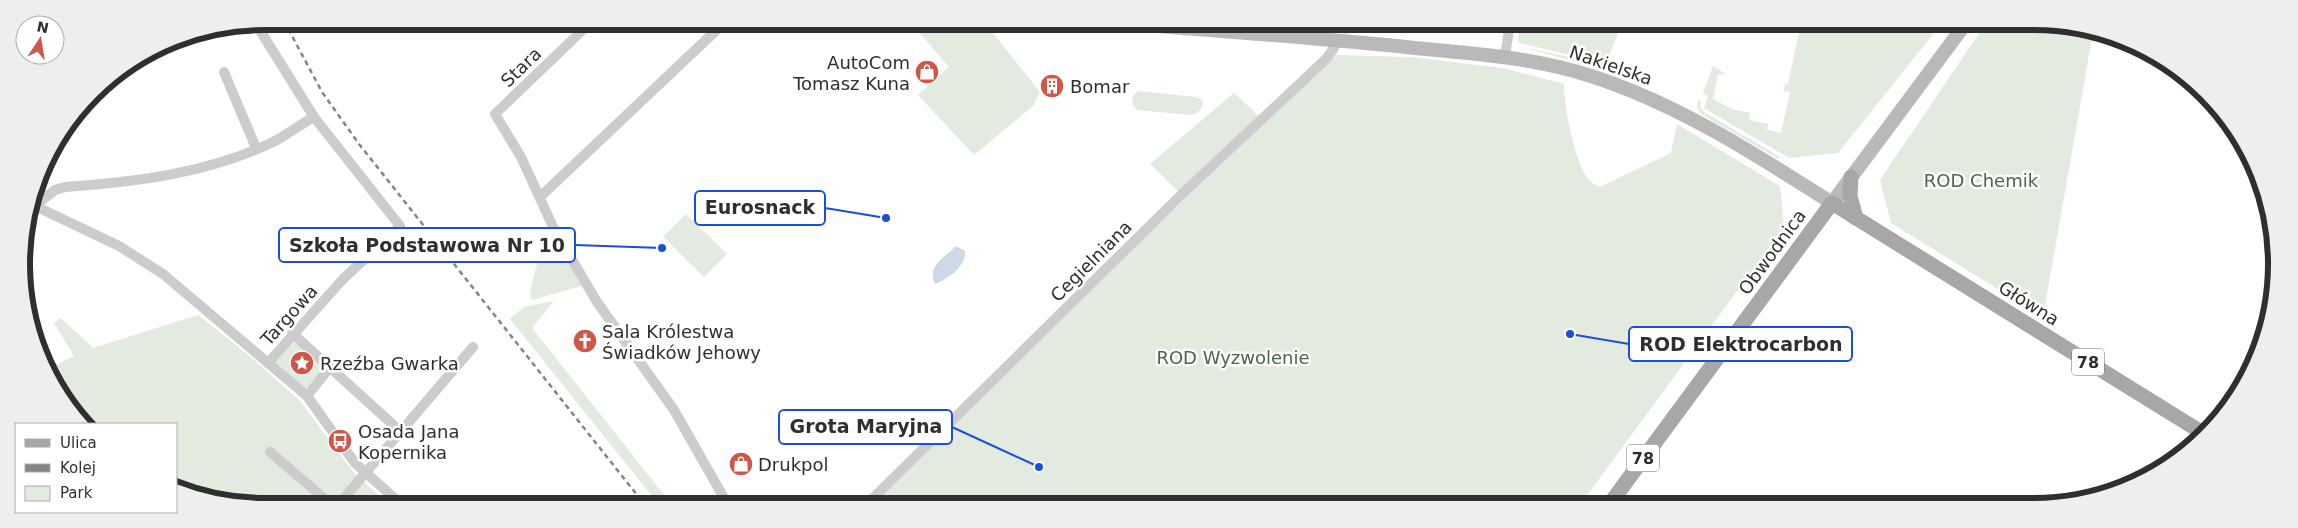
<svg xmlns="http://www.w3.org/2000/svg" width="2298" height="528" font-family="'DejaVu Sans',sans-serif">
	<rect width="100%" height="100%" fill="#fff"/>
	<g fill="#e3eadf">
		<polygon points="910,22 984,22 1040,92 1034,105 974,155 918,95 949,67"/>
		<path d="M1210,22C1238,22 1331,22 1351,34Z"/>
		<polygon points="1386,23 1487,23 1486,32"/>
		<polygon points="1516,23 1622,23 1606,64 1601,59 1595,61 1520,43 1518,41 1519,31 1515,30"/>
		<polygon points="1801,23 1942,23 1838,153 1789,158 1704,108 1708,96 1703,93 1713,66 1724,73 1724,75 1718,74 1713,99 1732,109 1750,113 1749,120 1768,124 1767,130 1781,133 1790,92 1784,91 1785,84 1788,84"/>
		<polygon points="1986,23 2066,23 2093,32 2043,317 1891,223 1880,180"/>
		<polygon points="1517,46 1598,63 1599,65 1596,67"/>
		<path d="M1336,55L1410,57L1503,68L1564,84C1563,103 1576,169 1590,181C1592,184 1597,185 1600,187L1671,153L1677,124L1780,186L1784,227L1580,505H873L1131,250Z"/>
		<path d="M1138,91L1197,97L1202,100C1204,108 1199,113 1191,115L1137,110L1133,105L1132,97Z"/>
		<polygon points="1234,93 1259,116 1178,191 1150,164"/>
		<polygon points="1698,100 1701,102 1700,106 1704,112 1780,157 1779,159 1701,114 1697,108"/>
		<polygon points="686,214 727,254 704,277 663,237"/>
		<path d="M552,235L582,286L532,300L530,295C532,280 541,243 552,235Z"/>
		<polygon points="554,301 532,328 672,505 659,505 510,319 524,307"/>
		<polygon points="198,315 251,357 299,400 355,474 390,505 232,505 176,486 176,424 86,424 72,412 50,368 74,356 54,323 61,318 93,348"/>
		<polygon points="293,343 299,344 326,368 309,387 304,389 275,363 275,359"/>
	</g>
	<g fill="#ced9e8">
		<path d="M956,246L965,251C967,266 948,279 935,284C926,265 946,257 956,246Z"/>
		<polygon points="998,495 1006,495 1012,499 1013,505 986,505 987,501"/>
	</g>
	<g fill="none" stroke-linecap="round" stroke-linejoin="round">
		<g stroke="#ccc" stroke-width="10">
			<polyline points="591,22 495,114 521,157 554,229 597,302 674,410 728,505"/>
			<polyline points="261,32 314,117 400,226 343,279 268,363"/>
			<polyline points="1505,56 1510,23"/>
			<polyline points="224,72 256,148"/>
			<polyline points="540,197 725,22"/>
			<polyline points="33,205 119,246 163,274 307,396 355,463 402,505"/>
			<path d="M36,205L55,190L65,187C136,182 210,173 275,141C288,134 301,124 314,117"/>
			<polyline points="292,333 401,432"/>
			<polyline points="307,396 331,366"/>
			<polyline points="270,452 332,505"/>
			<polyline points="338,505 473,347"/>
			<polyline points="866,505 1180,196 1326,59 1334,48 1336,40"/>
		</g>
		<path stroke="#b9b9b9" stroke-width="14" d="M1112,22C1213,31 1314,37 1415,48C1475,54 1533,57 1591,76C1678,104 1755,154 1832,203L1966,23"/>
		<g stroke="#a7a7a7" stroke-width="15">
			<polyline points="1851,177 1850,196 1856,218"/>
			<polyline points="1609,505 1832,203 2206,435"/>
		</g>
		<polyline stroke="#848484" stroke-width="2.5" stroke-dasharray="5 4" stroke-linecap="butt" points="284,21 322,92 359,144 645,505"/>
	</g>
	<defs>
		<g id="shop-disc" transform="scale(1.25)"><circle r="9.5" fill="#cf5748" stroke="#fff"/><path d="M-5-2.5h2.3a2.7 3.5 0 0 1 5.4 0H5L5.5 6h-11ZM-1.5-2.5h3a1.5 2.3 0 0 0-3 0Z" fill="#fff"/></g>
		<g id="building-disc" transform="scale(1.25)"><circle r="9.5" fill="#cf5748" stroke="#fff"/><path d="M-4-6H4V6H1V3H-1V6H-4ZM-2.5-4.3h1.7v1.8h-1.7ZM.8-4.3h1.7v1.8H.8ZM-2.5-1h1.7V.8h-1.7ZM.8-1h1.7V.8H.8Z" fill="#fff"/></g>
		<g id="church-disc" transform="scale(1.25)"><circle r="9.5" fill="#cf5748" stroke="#fff"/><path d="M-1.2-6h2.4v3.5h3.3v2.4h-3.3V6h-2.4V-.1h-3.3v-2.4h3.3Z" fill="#fff"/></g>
		<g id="sight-disc" transform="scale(1.25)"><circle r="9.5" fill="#cf5748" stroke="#fff"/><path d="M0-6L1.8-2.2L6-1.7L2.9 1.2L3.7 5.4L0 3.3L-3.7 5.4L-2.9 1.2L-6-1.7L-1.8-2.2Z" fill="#fff"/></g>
		<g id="bus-disc" transform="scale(1.25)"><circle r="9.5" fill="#cf5748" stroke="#fff"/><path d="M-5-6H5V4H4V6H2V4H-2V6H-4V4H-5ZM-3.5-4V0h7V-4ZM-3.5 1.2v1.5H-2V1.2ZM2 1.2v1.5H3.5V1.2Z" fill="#fff"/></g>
	</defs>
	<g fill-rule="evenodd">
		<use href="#shop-disc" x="927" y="72"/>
		<use href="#building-disc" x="1052" y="86"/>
		<use href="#church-disc" x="585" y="341"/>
		<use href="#sight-disc" x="302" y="363"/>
		<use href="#bus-disc" x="340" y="441"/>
		<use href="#shop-disc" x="741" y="464"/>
	</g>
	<g text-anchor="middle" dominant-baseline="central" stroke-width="5" stroke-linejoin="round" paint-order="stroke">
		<g fill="#fff" stroke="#6d6d6d" stroke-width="1">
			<rect x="2072" y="348.5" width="32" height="27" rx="4"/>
			<rect x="1627" y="444.5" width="32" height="27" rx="4"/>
		</g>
		<g font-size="16" font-weight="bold" fill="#2f2f2f">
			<text x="2088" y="362">78</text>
			<text x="1643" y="458">78</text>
		</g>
		<g font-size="18" fill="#2f2f2f" stroke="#fff" text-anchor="start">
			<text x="910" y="62" text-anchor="end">AutoCom<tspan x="910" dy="21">Tomasz Kuna</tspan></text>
			<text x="1070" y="86">Bomar</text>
			<text x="602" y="331">Sala Królestwa<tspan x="602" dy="21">Świadków Jehowy</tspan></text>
			<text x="320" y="363">Rzeźba Gwarka</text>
			<text x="358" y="431">Osada Jana<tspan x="358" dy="21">Kopernika</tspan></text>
			<text x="758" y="464">Drukpol</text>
		</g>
		<g font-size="18" fill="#2f2f2f" stroke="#fff">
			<text transform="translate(1611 65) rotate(19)">Nakielska</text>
			<text transform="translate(521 67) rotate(-44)">Stara</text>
			<text transform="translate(1772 252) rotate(-54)">Obwodnica</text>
			<text transform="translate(1091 261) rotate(-45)">Cegielniana</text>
			<text transform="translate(2029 303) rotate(32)">Główna</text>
			<text transform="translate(289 315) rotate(-48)">Targowa</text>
		</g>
		<g font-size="18" fill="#4c6542" stroke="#fff">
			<text x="1981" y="180">ROD Chemik</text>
			<text x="1233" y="357">ROD Wyzwolenie</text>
		</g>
	</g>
	<path d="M0 0H2298V528H0ZM264 30H2034A234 234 0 0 1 2268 264V264A234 234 0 0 1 2034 498H264A234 234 0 0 1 30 264V264A234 234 0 0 1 264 30Z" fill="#eee" fill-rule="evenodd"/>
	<path fill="none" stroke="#2f2f2f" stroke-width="6" d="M264 30H2034A234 234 0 0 1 2268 264V264A234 234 0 0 1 2034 498H264A234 234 0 0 1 30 264V264A234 234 0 0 1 264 30Z"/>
	<path fill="none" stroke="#1d4ed8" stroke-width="2" d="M886 218L825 208M662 248L575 245M1570 334L1629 344M1039 467L952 427"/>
	<g fill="#1d4ed8" stroke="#fff" stroke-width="2">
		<circle cx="886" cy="218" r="5"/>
		<circle cx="662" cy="248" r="5"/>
		<circle cx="1570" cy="334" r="5"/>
		<circle cx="1039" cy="467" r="5"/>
	</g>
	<g fill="#fff" stroke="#1d4ed8" stroke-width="2">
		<rect x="695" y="191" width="130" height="34" rx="5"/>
		<rect x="279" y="228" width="296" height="34" rx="5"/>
		<rect x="1629" y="327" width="223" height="34" rx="5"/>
		<rect x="779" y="410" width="173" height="34" rx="5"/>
	</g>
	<g font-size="19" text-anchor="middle" font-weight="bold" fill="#2f2f2f">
		<text x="760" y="214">Eurosnack</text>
		<text x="427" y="252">Szkoła Podstawowa Nr 10</text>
		<text x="1741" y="351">ROD Elektrocarbon</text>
		<text x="866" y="433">Grota Maryjna</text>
	</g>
	<rect x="15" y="423" width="162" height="90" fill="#ffffff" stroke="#acacac"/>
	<rect x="25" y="439" width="25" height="8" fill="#a7a7a7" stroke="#acacac"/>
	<text x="60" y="448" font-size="15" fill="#2f2f2f">Ulica</text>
	<rect x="25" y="464" width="25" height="8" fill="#848484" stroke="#acacac"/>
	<text x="60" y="473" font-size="15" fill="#2f2f2f">Kolej</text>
	<rect x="25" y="486" width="25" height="15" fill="#e3eadf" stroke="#acacac"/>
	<text x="60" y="498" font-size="15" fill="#2f2f2f">Park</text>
	<g transform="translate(40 40) rotate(12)"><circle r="24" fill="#ffffff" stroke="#acacac"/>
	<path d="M0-4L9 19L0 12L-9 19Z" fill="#cf5748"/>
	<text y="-8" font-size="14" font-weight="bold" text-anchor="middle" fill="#2f2f2f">N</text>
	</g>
</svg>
